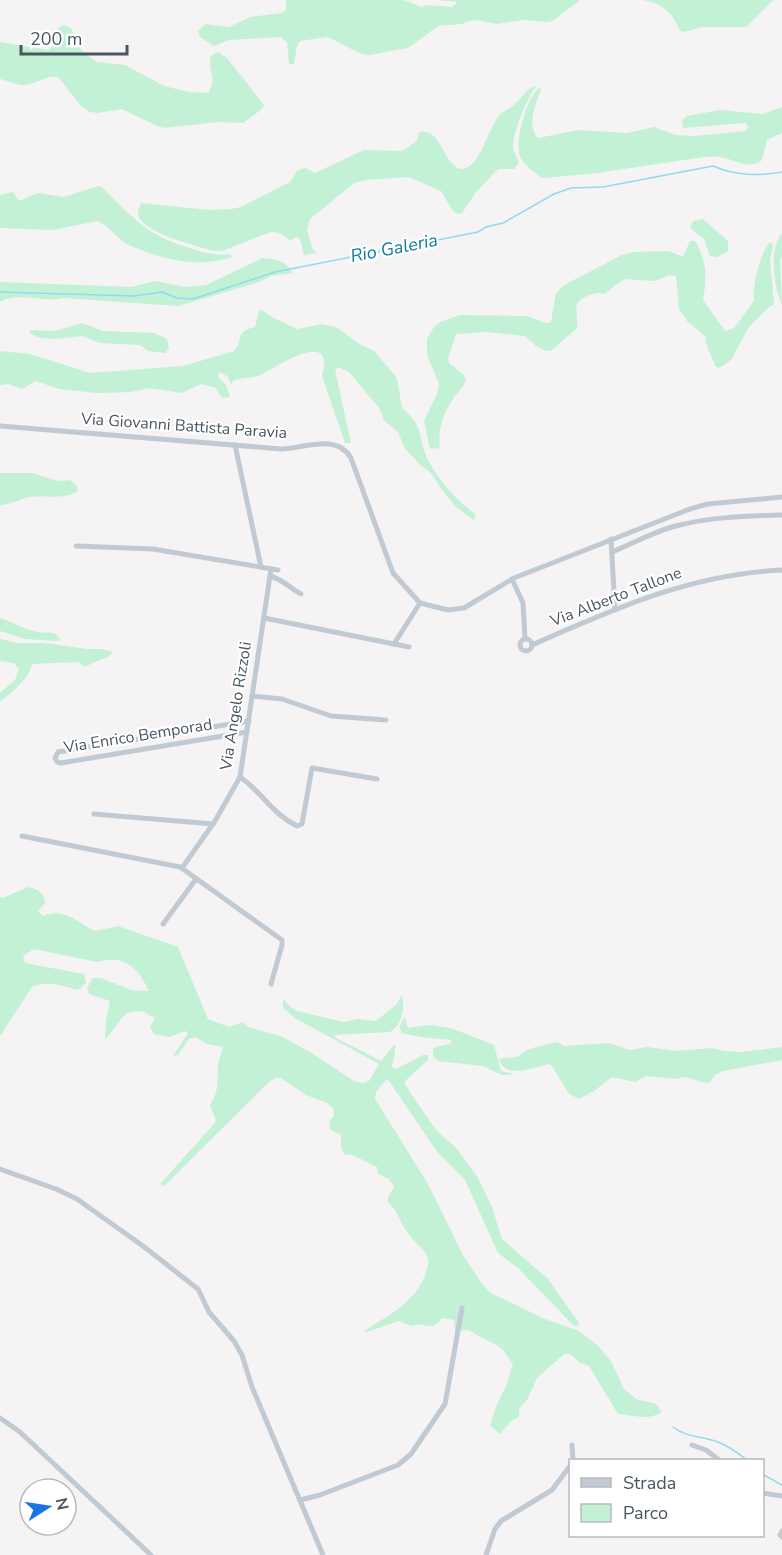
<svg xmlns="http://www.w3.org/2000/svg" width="782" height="1555" font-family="'Nunito Sans',sans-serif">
	<rect width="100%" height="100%" fill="#f5f3f3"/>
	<g fill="#c3f1d5">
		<polygon points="286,0 404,0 421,7 428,5 452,7 457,2 438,0 580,0 554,20 548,22 523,20 497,24 476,20 468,21 462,24 438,26 408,48 369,55 361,54 328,37 300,41 297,46 294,64 289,64 287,42 280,37 229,40 214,46 200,37 198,31 205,24 229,27 250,17 282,13 286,10"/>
		<path d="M643,0H773L746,27H702L684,32L680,31C673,13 662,3 643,0Z"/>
		<path d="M64,25L71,28L81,50L96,62L125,65L164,86L189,92L208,93C218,76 207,72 211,56L218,52L227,58L264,105L262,109L243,123L218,122L164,128L155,125L122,109L98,113L90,112L82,107L58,77C46,75 36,84 24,85C15,85 9,81 0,79V42L48,50L55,45L57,29Z"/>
		<path d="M538,85C528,93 512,135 513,148C514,153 517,158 519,162L514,169H498L476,192L462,213L458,214L453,211L441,191L416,180L408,177L365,180L354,183L310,219L307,230L313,250L317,253L304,255L300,239L296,237L290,241C284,234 279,232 271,232L222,251H215C199,247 137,232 138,212C138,211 141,203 141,203L209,210L231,209L241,207L290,182L297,171L301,169L306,168L315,173L364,150L402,151L417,141L419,132C442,126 444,169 462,169C480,168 488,128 499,116C502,112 509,109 514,105C523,97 525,89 538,85Z"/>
		<path d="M540,87L541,89C536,104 526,125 538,138L578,130L627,133L654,127L675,135L695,136L746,131L748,127L746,123L683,128L682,121L687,116L720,110L763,114L782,107V133L767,140L762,160C747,171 736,159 719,157C715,156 709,157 704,157L597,173L544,178L540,177C534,171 524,165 520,157C514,141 527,96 540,87Z"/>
		<path d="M98,186L102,187C136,221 146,235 193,249C205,253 217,256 230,254L232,257C198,269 159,259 127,244C116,238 109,226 98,221L52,230L0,228V195L13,192L19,201L38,193L64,197Z"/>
		<polygon points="703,219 728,241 728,251 717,257 710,256 704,239 690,228 693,221"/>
		<path d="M782,233V258L780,259L782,305C774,286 768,251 782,233Z"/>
		<path d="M690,241H695C707,261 707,277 703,300L725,331L734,328L754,301C752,286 760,254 769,243H772L773,247L770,258L774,304L768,308L749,327L731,360L719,368L715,366C713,356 704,346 706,337L687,321L679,309L676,276L669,275L655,281L624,279L604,294C598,292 595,293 590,295C569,302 579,311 577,328L551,351C537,350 535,344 525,336L488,332L456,334L448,358L449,363L463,374L466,380C464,387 459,391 455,396C444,411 437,430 440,448L430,449L424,421L437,394L439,384L427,355V339L434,327L440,322L460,315L527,316L545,323L551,322L556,293L566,284L622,255L634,252L669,251L683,257Z"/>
		<path d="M263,258C277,259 286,261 293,273L271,276L259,282L178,306L63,298C43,303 19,291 0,302V282L132,287L155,281L186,287L206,285Z"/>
		<path d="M262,310L272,317L297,329L322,324L336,327L361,345L374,351L397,378L402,408C426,428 417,438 429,462C441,484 457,500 476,515L474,520L456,507L442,490L432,474L419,464L404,447L398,432L384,420L379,408L349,372L338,367L335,370L351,443H345L322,376C336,324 273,370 258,376C250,378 241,378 234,380L231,384L227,376L219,372L218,377L226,385L230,397L222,398L216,388L201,384L182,393L149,388L131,392L97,393L59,389L36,381L22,389L9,384L0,385V351L30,354L90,373L183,366L234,351C245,339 233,332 255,327L259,311Z"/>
		<polygon points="82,323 103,331 154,333 167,339 169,348 165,353 148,351 140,345 100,343 83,336 54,339 40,338 29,333 31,330 55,331"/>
		<path d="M0,473H32L58,481L70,480L77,486L78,491C62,501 46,494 29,497C19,499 11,505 0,505Z"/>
		<path d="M0,618C12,622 26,630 38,632C47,634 54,629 60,639L58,641L25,639L0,631Z"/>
		<path d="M0,639L18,643H44L87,649H101L113,652C107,660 94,661 85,667L78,662L32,664C29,679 12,692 0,702V693L15,680L19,669L14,663L0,661Z"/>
		<path d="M28,887C37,889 45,892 45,903L38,911L43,916C66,907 76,922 95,931L118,926L178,947L208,1019L229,1027L243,1022L248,1027L283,1037L310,1052L354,1081L363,1083L369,1081L379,1064L295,1018L283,1008V998L288,1005L297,1011L344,1022L358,1019L376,1021L397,1004L402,995C405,1008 402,1025 390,1032L334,1035L336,1038L381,1061L395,1044V1052L392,1067L396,1069L423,1055H428V1060L405,1081V1085L436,1130L457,1149L478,1178L492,1207L502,1239L548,1279L579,1323L578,1326H574L519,1269L498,1253L465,1180L438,1153L389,1081L386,1080L376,1092L375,1099L428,1184L463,1255L482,1284L491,1293L545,1319L579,1331L597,1345L611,1361L624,1389L636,1399L656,1404L662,1412C649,1421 633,1415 618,1414L589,1366L580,1363L570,1354H564L537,1378L527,1400L519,1409V1417L511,1421L500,1434L490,1426C494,1412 498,1401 505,1388C509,1382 509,1372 513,1365C501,1344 501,1348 481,1337C466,1330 474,1328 455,1332L454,1320L442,1318C430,1334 426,1320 411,1326L398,1321L370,1331L363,1332C387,1316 417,1302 426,1272C428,1266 430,1260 426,1254C422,1247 413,1241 408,1233C400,1223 398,1211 388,1202V1197L394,1187L389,1179L378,1174L377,1167L353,1155L344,1154L341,1148V1135L331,1130L329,1122L334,1115L333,1108L327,1103L306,1095L281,1078H276L269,1082L164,1186L160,1184L214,1124L216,1120L210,1105C224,1085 212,1069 223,1050L222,1047L207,1044L195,1037L189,1039L178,1055L173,1056L188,1033L185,1031L169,1037L154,1034L150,1027L155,1018L142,1011L126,1013L105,1040L106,1020L110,1001L89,994L87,988L93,978H101L131,990L149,991C138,968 125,954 97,962L34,949L23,956L25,963L84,974L86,983L78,990C63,986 47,980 32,987L0,1036V897L3,898Z"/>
		<polygon points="405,1017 408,1028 430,1025 451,1028 494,1045 501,1071 515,1074 502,1075 483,1066 438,1061 433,1056 433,1049 439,1046 450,1044 452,1040 421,1037 402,1033 399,1027"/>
		<path d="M558,1042L564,1046L608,1043L630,1050L647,1047L677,1051L712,1048L723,1051L740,1052L782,1047V1060L723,1071L715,1075L710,1082L705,1083L686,1077L675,1079L646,1076L635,1082L612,1077L594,1091L579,1099L569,1094L552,1066L549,1064C534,1067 505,1080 499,1059L517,1057L525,1051L536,1047Z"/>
	</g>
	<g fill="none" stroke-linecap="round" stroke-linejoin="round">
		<g stroke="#90daee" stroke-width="1.5">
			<path d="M0,292L133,296L162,292L177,298L193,299L275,272L478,232L486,227L503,223L554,194L571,188L603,187L713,166C736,176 758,176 782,172"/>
			<path d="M673,1427C687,1438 703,1436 718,1442C729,1446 738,1453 747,1460"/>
			<polyline points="762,1474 782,1485"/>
		</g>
		<g stroke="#c1cad2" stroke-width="5">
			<path d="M0,426L282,449C305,448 337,433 351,458L393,573L420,603L448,610L464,608L514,578L690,509L708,504L782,497"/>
			<polyline points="235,445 261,567"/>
			<polyline points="611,539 615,610"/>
			<polyline points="76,546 153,549 278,570"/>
			<path d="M612,552C632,544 651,533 672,527C708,517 745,516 782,515"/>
			<path d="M270,576C286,581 289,588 301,594"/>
			<polyline points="512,579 523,603 525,638"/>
			<polyline points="264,618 409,647"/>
			<circle cx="526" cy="645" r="6"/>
			<polyline points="394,644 420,603"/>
			<path d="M532,645C614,609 691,574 782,570"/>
			<polyline points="252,696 282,699 331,716 386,720"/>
			<polyline points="247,732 61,763 57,762 55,758 58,752 249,721"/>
			<path d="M240,777C262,792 272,814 297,826L302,824L312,768L377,779"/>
			<polyline points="94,814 213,824"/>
			<polyline points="22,836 180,867 282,940 282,945 271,984"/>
			<polyline points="182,868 215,821 240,777 271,569"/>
			<polyline points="163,924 196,879"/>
			<polyline points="0,1169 56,1189 77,1199 143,1246 198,1289 209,1312 234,1341 242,1355 252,1387 323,1555"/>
			<polyline points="0,1418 20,1432 151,1555"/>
			<polyline points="572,1445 573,1460"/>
			<polyline points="692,1445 706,1450 719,1460"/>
			<polyline points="762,1493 782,1496"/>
			<polyline points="300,1500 320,1495 398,1465 411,1454 445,1404 462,1308"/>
			<polyline points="782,1531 780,1535 782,1537"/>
			<polyline points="486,1555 495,1529 501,1521 552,1490 570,1466"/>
		</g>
	</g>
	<g text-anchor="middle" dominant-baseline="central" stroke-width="4.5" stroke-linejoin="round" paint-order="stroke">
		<g font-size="16" fill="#4a5661" stroke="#fff">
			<text transform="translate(184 426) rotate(4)">Via Giovanni Battista Paravia</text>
			<text transform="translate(616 597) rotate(-21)">Via Alberto Tallone</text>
			<text transform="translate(236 706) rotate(-81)">Via Angelo Rizzoli</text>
			<text transform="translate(138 736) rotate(-9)">Via Enrico Bemporad</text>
		</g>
		<g font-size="18" font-style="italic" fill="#0c7c9b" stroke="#fff">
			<text transform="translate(394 248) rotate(-11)">Rio Galeria</text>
		</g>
	</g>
	<rect x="569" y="1459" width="195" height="78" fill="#ffffff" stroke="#b7bbc0" stroke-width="1.5"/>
	<rect x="581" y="1478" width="30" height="9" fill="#c1cad2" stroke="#b7bbc0" stroke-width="1.5"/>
	<text x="623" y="1489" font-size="18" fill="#4a5661">Strada</text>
	<rect x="581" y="1504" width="30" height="18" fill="#c3f1d5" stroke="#b7bbc0" stroke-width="1.5"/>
	<text x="623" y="1519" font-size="18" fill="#4a5661">Parco</text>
	<g transform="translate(48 1507) rotate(78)"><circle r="28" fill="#ffffff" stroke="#b7bbc0" stroke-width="1.5"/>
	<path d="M0-4.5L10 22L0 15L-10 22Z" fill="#1a73e8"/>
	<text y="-9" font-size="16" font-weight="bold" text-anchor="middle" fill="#4a5661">N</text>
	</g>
	<path d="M21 45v9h106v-9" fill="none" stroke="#4a5661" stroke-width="3"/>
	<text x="30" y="45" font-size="18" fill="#4a5661" stroke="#ffffff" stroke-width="4.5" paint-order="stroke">200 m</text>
</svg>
